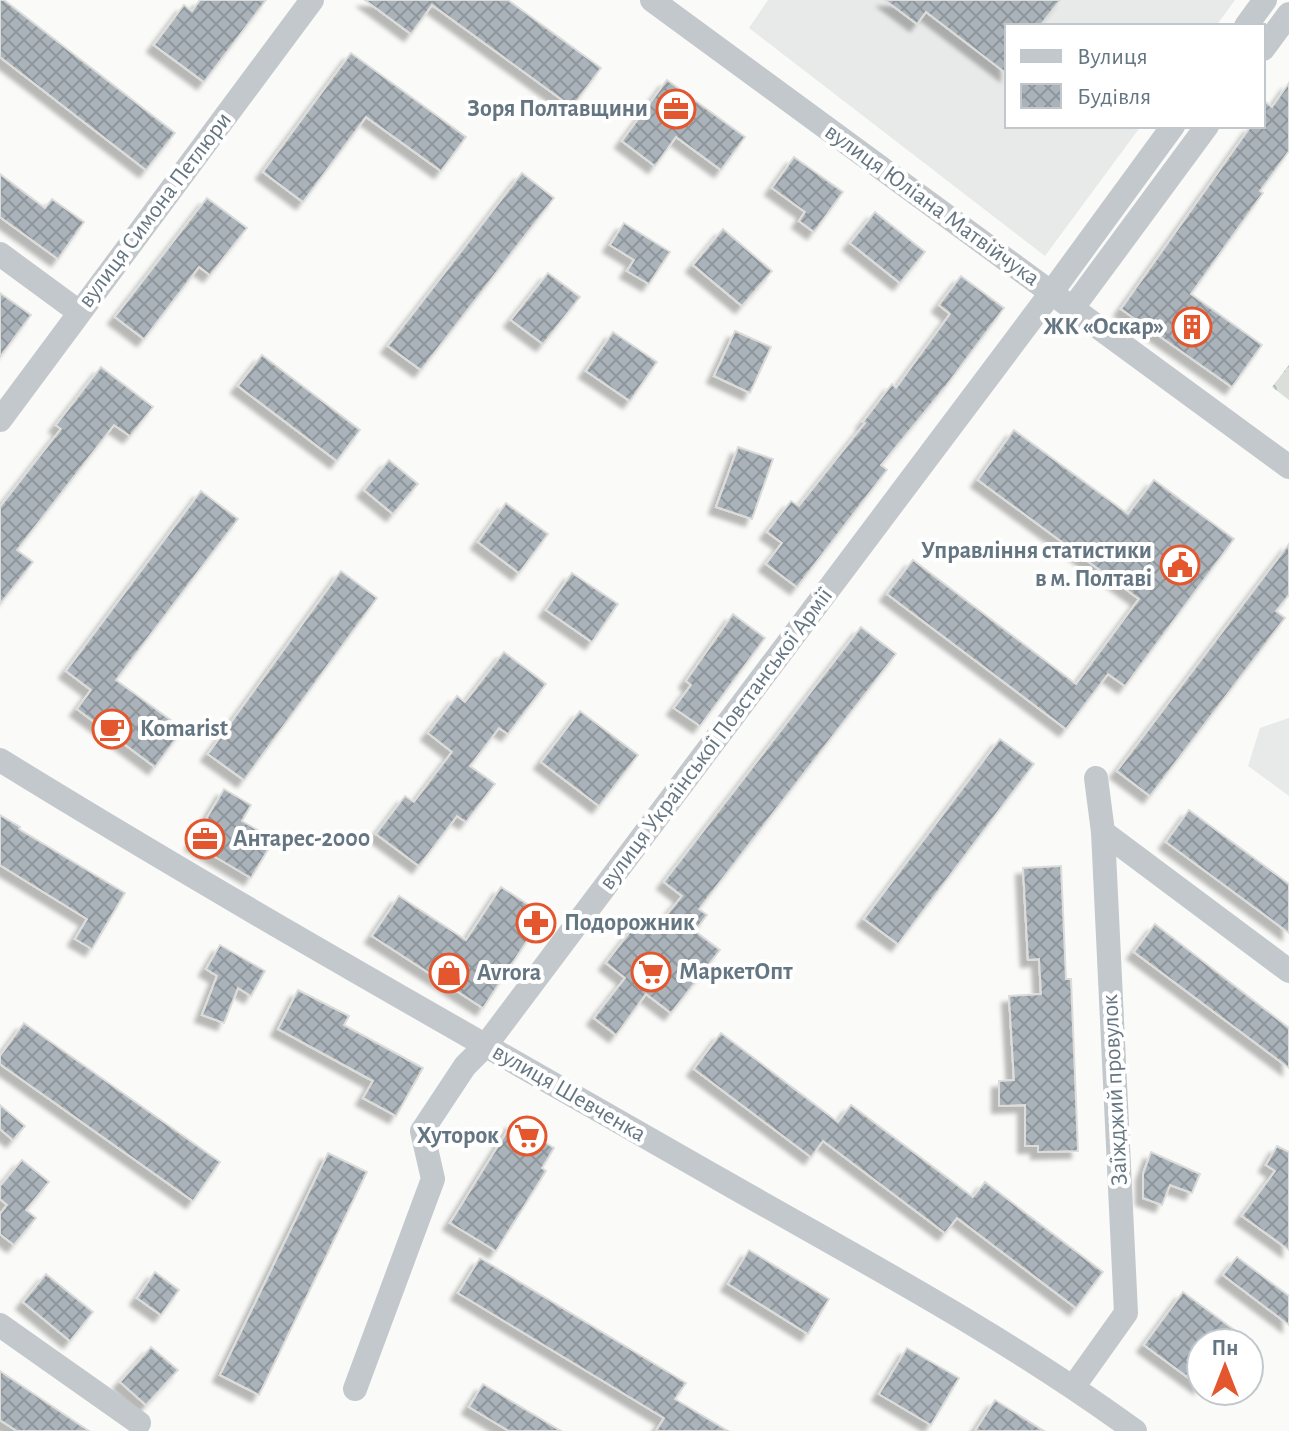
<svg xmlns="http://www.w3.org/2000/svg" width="1289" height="1431" font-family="'Alegreya Sans',sans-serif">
	<defs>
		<pattern id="park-crowns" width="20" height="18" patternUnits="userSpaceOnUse" patternTransform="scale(2)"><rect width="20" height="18" fill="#dadfd7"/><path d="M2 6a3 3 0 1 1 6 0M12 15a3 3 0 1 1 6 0" fill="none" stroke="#b4b9b4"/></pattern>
		<pattern id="building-cross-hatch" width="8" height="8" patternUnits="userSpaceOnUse" patternTransform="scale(2)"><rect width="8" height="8" fill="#aab3b9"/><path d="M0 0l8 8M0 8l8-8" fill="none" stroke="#8e969c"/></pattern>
		<filter id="shadow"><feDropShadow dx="-7" dy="7" stdDeviation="2" flood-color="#0004"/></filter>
	</defs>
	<rect width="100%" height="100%" fill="#fafaf8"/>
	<g fill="#e8e9e9">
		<polygon points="768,0 1235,0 1216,26 1007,26 1007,126 1141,126 1045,256 749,28"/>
		<polygon points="1289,718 1289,796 1248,766 1260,728"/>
	</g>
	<polygon fill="url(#park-crowns)" points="1289,365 1289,400 1272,387"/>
	<g fill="url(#building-cross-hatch)" stroke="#dcdcda" stroke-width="2" filter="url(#shadow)">
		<polygon points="0,0 4,0 175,133 146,170 0,57"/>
		<polygon points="200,0 266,0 204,82 154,45 184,5 192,11"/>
		<polygon points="365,0 508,0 601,68 572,107 432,5 411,34"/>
		<polygon points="885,0 1060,0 1040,26 1007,26 1007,74 926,12 917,24"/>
		<polygon points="351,53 466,137 441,171 366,117 303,202 263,172"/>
		<polygon points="667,80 745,137 721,170 676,137 655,166 622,141"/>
		<polygon points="1289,83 1289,151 1260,191 1263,193 1191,294 1262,345 1232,387 1121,309 1251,126 1263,126 1263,100 1272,107"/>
		<polygon points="794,157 843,192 814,232 799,221 805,212 772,188"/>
		<polygon points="522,173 554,198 421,370 388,346"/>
		<polygon points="0,174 45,208 52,199 84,222 58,259 0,217"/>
		<polygon points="207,198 247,228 210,275 199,267 144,339 115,317"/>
		<polygon points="875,212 925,252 900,283 850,243"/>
		<polygon points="624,223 670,252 649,284 627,271 634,260 610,245"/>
		<polygon points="723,229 772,271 742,306 693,265"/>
		<polygon points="548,273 580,297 543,344 511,320"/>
		<polygon points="961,276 1004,308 946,386 881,465 887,470 797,587 766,564 782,543 767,532 791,501 799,506 865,423 863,422 892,384 896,388 950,314 939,305"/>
		<polygon points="0,293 31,315 0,357"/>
		<polygon points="735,331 771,347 750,393 714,376"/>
		<polygon points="613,332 657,362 630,401 586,371"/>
		<polygon points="262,355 360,430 337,461 238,386"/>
		<polygon points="101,367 153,407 130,436 114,425 17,550 33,562 0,604 0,507 61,429 56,425"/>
		<polygon points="1014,430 1128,514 1154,480 1234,539 1125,686 1108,674 1066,729 887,594 913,560 1076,684 1139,599 978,480"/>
		<polygon points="738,447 773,459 752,519 716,507"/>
		<polygon points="389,460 418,484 393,514 364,490"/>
		<polygon points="201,491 238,519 116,680 183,729 155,767 77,709 91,690 66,671"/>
		<polygon points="506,503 548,534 519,573 478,542"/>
		<polygon points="1289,544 1289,595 1276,611 1285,618 1150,796 1117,771"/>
		<polygon points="341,571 377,598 244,780 208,754"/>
		<polygon points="572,573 618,604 592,642 546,610"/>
		<polygon points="733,614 765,638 700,726 674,708 691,685 686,681"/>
		<polygon points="861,627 896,654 699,909 707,915 695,931 720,950 671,1013 646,994 616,1035 594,1018 625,978 606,963 643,915 658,926 682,896 664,882"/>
		<polygon points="504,652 546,684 508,734 499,728 470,766 495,784 466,822 457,816 419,866 376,834 405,796 414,802 452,752 428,733 457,696 465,702"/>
		<polygon points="580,711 638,755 599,806 541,762"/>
		<polygon points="1000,739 1034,764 898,944 864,919"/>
		<polygon points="224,789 251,805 242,821 266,835 261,843 269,848 251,878 192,843"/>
		<polygon points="1189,810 1289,884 1289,933 1166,842"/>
		<polygon points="0,815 20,827 19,829 125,893 92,949 75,939 87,919 0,865"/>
		<polygon points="1061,866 1066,979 1071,979 1078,1151 1038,1152 1038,1146 1025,1146 1025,1105 999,1106 999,1081 1014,1080 1009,996 1041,994 1039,959 1028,960 1023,868"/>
		<polygon points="501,887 544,915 483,1008 372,936 399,896 466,940"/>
		<polygon points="1155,924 1289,1028 1289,1068 1134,952"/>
		<polygon points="220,945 265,971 251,996 238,988 224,1023 202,1015 217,976 206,969"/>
		<polygon points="298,990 349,1016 344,1025 423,1068 396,1116 363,1098 373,1081 278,1029"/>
		<polygon points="24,1023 220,1162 193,1201 0,1064 0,1056"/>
		<polygon points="721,1033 838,1122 851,1105 973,1197 985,1182 1103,1272 1076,1308 957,1218 945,1233 823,1141 811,1157 694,1069"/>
		<polygon points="0,1105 25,1126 13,1140 0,1129"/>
		<polygon points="513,1122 554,1148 542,1168 546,1171 496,1251 450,1223"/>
		<polygon points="1277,1146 1289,1152 1289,1250 1242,1216 1275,1171 1266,1165"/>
		<polygon points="1151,1152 1200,1174 1192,1193 1170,1185 1162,1205 1143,1198 1143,1174"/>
		<polygon points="328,1153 367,1172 259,1395 220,1375"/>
		<polygon points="22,1160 49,1182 26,1210 36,1218 14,1245 0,1234 0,1214 7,1205 0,1199 0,1186"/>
		<polygon points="749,1250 829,1299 808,1334 728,1284"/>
		<polygon points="1237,1257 1289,1296 1289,1325 1223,1275"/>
		<polygon points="480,1258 686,1383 675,1399 728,1431 656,1431 664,1418 458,1293"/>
		<polygon points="155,1272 179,1290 161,1315 137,1298"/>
		<polygon points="46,1274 93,1312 70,1341 23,1302"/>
		<polygon points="1183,1292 1252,1343 1201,1343 1201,1387 1144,1345"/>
		<polygon points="151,1347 178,1370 146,1405 120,1382"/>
		<polygon points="907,1348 959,1378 931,1425 879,1394"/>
		<polygon points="0,1371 89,1431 17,1431 0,1420"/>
		<polygon points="483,1384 561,1431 509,1431 469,1407"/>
		<polygon points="995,1400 1044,1431 975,1431"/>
	</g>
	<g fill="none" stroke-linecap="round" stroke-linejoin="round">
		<g stroke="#c3c8cc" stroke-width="24">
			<polyline points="652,0 1289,467"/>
			<polyline points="1246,26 1265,0"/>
			<polyline points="1263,49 1289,14"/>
			<polyline points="0,254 79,312"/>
			<polyline points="1072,309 1207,126"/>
			<polyline points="0,420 312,0"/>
			<path d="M0,760C237,906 480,1042 721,1180C861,1260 1005,1336 1135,1431"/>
			<polyline points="1103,832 1289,971"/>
			<polyline points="0,1325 139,1423"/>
			<polyline points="1074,1386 1126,1313 1103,832 1096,778"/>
			<polyline points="355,1389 433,1179 422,1131 465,1066 486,1045 1051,293 1173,126"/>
		</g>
	</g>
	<defs>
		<g id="office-ring" transform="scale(2)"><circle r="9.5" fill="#fff" stroke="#e4572e" stroke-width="1.5"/><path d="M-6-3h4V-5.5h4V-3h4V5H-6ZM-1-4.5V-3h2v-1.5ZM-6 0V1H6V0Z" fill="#e4572e"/></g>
		<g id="building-ring" transform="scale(2)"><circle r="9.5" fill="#fff" stroke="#e4572e" stroke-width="1.5"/><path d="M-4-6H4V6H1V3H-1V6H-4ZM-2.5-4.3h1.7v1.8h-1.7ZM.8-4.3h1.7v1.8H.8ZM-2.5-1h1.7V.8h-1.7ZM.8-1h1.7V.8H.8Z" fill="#e4572e"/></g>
		<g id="civic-ring" transform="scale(2)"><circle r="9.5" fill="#fff" stroke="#e4572e" stroke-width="1.5"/><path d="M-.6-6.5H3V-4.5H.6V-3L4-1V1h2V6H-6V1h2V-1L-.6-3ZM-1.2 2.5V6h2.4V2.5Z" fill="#e4572e"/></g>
		<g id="cafe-ring" transform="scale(2)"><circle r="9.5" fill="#fff" stroke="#e4572e" stroke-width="1.5"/><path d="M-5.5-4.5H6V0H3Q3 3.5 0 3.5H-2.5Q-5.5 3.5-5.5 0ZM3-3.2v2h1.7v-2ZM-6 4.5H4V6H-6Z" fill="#e4572e"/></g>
		<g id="pharmacy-ring" transform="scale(2)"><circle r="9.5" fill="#fff" stroke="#e4572e" stroke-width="1.5"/><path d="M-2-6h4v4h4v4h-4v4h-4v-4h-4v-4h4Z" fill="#e4572e"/></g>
		<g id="supermarket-ring" transform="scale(2)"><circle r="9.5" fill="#fff" stroke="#e4572e" stroke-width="1.5"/><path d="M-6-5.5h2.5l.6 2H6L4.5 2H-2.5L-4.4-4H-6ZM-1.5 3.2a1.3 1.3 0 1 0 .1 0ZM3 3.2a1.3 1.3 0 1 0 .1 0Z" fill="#e4572e"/></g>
		<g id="shop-ring" transform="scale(2)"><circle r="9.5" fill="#fff" stroke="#e4572e" stroke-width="1.5"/><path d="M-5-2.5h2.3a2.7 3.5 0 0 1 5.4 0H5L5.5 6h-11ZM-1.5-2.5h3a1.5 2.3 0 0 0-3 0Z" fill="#e4572e"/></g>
	</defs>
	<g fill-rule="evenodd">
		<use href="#office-ring" x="676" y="109"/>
		<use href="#building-ring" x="1192" y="327"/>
		<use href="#civic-ring" x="1180" y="565"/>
		<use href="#cafe-ring" x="112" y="729"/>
		<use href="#office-ring" x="205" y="839"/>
		<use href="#pharmacy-ring" x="536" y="923"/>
		<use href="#supermarket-ring" x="651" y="972"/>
		<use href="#shop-ring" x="449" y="973"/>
		<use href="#supermarket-ring" x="527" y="1136"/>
	</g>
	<g text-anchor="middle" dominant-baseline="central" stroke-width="8" stroke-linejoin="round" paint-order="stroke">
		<g font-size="24" font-weight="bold" fill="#657683" stroke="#fff" text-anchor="start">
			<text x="648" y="109" text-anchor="end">Зоря Полтавщини</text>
			<text x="1164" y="327" text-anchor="end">ЖК «Оскар»</text>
			<text x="1152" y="551" text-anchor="end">Управління статистики<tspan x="1152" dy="28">в м. Полтаві</tspan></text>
			<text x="140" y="729">Komarist</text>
			<text x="233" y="839">Антарес-2000</text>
			<text x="564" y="923">Подорожник</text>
			<text x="679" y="972">МаркетОпт</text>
			<text x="477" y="973">Avrora</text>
			<text x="499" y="1136" text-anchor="end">Хуторок</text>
		</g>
		<g font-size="24" fill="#657683" stroke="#fff">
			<text transform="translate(932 205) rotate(36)">вулиця Юліана Матвійчука</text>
			<text transform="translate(155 210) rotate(-53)">вулиця Симона Петлюри</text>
			<text transform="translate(716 739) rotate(-53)">вулиця Української Повстанської Армії</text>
			<text transform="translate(1115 1090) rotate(-93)">Заїжджий провулок</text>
			<text transform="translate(569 1093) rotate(30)">вулиця Шевченка</text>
		</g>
	</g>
	<rect x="1005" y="24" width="260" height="104" fill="#ffffff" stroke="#c1c8cd" stroke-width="2"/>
	<rect x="1021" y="50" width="40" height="12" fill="#c3c8cc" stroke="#c1c8cd" stroke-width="2"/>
	<text x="1077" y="64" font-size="24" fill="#657683">Вулиця</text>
	<rect x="1021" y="84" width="40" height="24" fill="url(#building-cross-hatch)" stroke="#c1c8cd" stroke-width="2"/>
	<text x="1077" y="104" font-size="24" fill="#657683">Будівля</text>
	<g transform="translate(1225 1367)"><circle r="38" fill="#ffffff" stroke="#c1c8cd" stroke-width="2"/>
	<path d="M0-6L14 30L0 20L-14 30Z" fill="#e4572e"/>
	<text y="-12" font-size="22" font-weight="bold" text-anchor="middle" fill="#657683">Пн</text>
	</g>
</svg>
